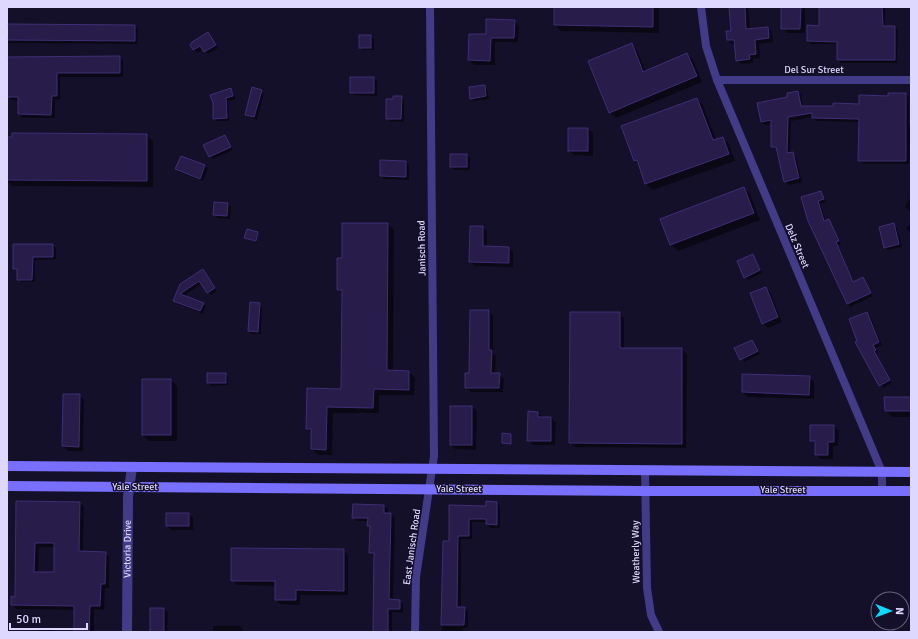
<svg xmlns="http://www.w3.org/2000/svg" width="918" height="639" font-family="Signika,sans-serif">
	<rect width="100%" height="100%" fill="#151029"/>
	<g fill="#0007" fill-rule="evenodd">
		<polygon points="555,7 659,7 659,33 561,31 555,25"/>
		<polygon points="729,7 748,7 750,30 768,28 772,32 773,42 759,44 760,58 753,59 753,63 741,64 737,60 735,44 732,44 728,40 732,32"/>
		<polygon points="782,7 805,7 805,33 787,33 782,28"/>
		<polygon points="820,7 885,7 885,27 895,27 898,30 897,63 841,63 838,60 838,44 811,44 808,41 820,27"/>
		<polygon points="514,21 519,26 518,42 495,42 495,65 474,65 469,60 487,35"/>
		<polygon points="7,25 135,26 138,29 137,44 9,43 7,41"/>
		<polygon points="208,33 218,48 208,54 203,49 197,53 191,45"/>
		<polygon points="371,36 374,39 374,50 363,50 360,47"/>
		<polygon points="631,44 637,50 646,72 687,54 693,60 702,82 616,118 610,112"/>
		<polygon points="7,58 120,58 123,61 123,77 60,77 60,100 55,99 55,118 23,118 19,114 19,100 11,100 8,96"/>
		<polygon points="374,78 377,81 377,96 354,95 351,92"/>
		<polygon points="484,86 487,89 489,99 474,101 471,98"/>
		<polygon points="231,90 236,99 228,101 229,121 217,121 214,118"/>
		<polygon points="261,91 264,94 257,120 249,117 246,114"/>
		<polygon points="798,92 801,95 803,107 834,107 860,105 905,94 909,97 909,126 911,126 909,164 863,164 859,161 860,122 816,121 812,117 791,121 790,154 792,153 796,157 802,182 789,185 785,181 778,150 772,146 772,124 765,125 762,122"/>
		<polygon points="401,97 404,100 404,122 390,121 387,118"/>
		<polygon points="697,99 703,105 716,140 723,138 729,144 735,161 653,190 646,184 640,166 634,160"/>
		<polygon points="588,129 593,133 593,156 574,155 569,151"/>
		<polygon points="146,135 153,141 153,187 12,186 7,181 7,138"/>
		<polygon points="225,136 233,150 213,159 210,156"/>
		<polygon points="467,155 470,158 470,170 454,170 451,167"/>
		<polygon points="181,157 205,166 208,169 203,181 179,172 176,169"/>
		<polygon points="381,161 406,162 409,165 409,180 384,179 381,176"/>
		<polygon points="744,188 750,194 760,220 678,251 671,245 662,219"/>
		<polygon points="821,192 826,202 820,204 826,221 828,220 831,223 841,244 838,245 854,283 863,279 873,296 850,307 809,220"/>
		<polygon points="911,196 911,212 905,207"/>
		<polygon points="228,204 231,207 230,219 217,218 214,215"/>
		<polygon points="343,224 388,224 394,230 393,371 409,372 415,378 414,395 379,395 379,413 333,413 332,455 318,455 312,449 312,434 307,429 342,390 343,295 338,289 343,259"/>
		<polygon points="911,224 911,234 906,228"/>
		<polygon points="894,225 897,228 902,247 888,250 885,247"/>
		<polygon points="483,227 487,232 487,247 509,248 513,252 513,267 475,266 470,262"/>
		<polygon points="258,232 257,242 246,238"/>
		<polygon points="14,245 53,245 56,248 56,259 35,260 35,282 21,282 18,279 18,271 14,268"/>
		<polygon points="753,255 762,273 748,280 745,277"/>
		<polygon points="203,270 217,291 211,295 202,284 183,296 203,303 206,306 203,314 178,304 175,301 181,284"/>
		<polygon points="766,288 770,292 782,322 768,328 763,323"/>
		<polygon points="259,304 262,307 261,334 252,334 249,331"/>
		<polygon points="489,311 493,316 493,353 496,356 495,374 499,374 504,379 503,392 471,392 466,387"/>
		<polygon points="620,313 624,318 624,349 682,349 687,354 686,448 575,447 570,443"/>
		<polygon points="867,313 870,316 882,345 876,348 878,353 876,354 892,383 883,388 859,341"/>
		<polygon points="751,341 760,354 744,362 736,349"/>
		<polygon points="225,374 228,377 228,385 211,386 208,383"/>
		<polygon points="743,375 809,377 814,382 814,399 748,397 743,392"/>
		<polygon points="171,380 177,386 177,441 149,441 143,435"/>
		<polygon points="79,395 84,400 83,451 68,451 63,446"/>
		<polygon points="911,398 911,417 892,417 886,411"/>
		<polygon points="472,407 477,411 476,450 455,449 451,445"/>
		<polygon points="529,412 538,413 543,417 551,418 556,423 555,445 533,445 528,440"/>
		<polygon points="834,426 839,431 838,446 833,446 833,459 820,459 816,454 816,445 811,440"/>
		<polygon points="511,435 511,444 504,444 503,443"/>
		<path d="M17,502L80,503L84,507L83,552L105,553L109,557V588H105L104,610L94,609V632H75V610L16,609L12,604L16,598ZM39,547H55V573H38Z"/>
		<polygon points="497,503 500,506 500,528 490,528 487,522 472,522 472,539 461,539 461,608 464,608 468,611 468,628 463,628 463,632 442,632 444,542 450,542 450,506 487,507"/>
		<polygon points="384,506 388,509 388,514 391,514 395,518 393,601 399,601 403,604 403,613 392,612 392,632 374,632 374,556 370,552 371,528 368,526 369,521 357,521 353,517"/>
		<polygon points="189,514 193,518 193,530 171,530 167,526"/>
		<polygon points="911,527 911,632 910,631"/>
		<polygon points="344,550 348,555 348,595 300,595 300,605 280,604 276,600 276,586 237,585 232,580"/>
		<polygon points="164,609 168,613 167,632 151,632"/>
		<polygon points="213,626 240,626 244,632 264,632 213,632"/>
		<polygon points="38,628 50,628 53,632 39,632"/>
	</g>
	<g fill="#271c4a" stroke="#3f2e76" fill-rule="evenodd">
		<polygon points="554,7 653,7 653,27 554,25"/>
		<polygon points="729,7 745,7 746,29 768,27 769,38 755,40 756,54 749,55 750,59 736,61 734,40 727,40 726,31 731,31"/>
		<polygon points="781,7 801,7 800,29 781,29"/>
		<polygon points="819,7 882,7 883,26 895,26 895,60 837,60 837,42 807,41 807,25 819,26"/>
		<polygon points="486,19 515,20 514,38 491,38 490,61 468,60 469,34 486,34"/>
		<polygon points="7,24 135,25 135,41 7,40"/>
		<polygon points="208,32 216,45 204,52 200,46 193,50 190,45 192,42"/>
		<rect x="359" y="35" width="12" height="13"/>
		<polygon points="632,43 643,72 687,53 697,76 609,113 588,61"/>
		<polygon points="120,56 120,73 57,73 57,96 52,96 51,115 18,114 18,97 7,97 7,57"/>
		<rect x="350" y="77" width="24" height="16"/>
		<polygon points="485,85 486,96 470,99 469,87"/>
		<polygon points="252,87 262,90 254,117 245,115"/>
		<polygon points="231,88 233,96 226,98 227,118 213,119 213,103 210,95"/>
		<polygon points="798,91 801,106 833,106 833,103 859,104 859,95 888,96 888,93 906,93 906,161 858,161 859,119 812,118 812,113 788,117 787,153 793,152 799,178 784,182 776,147 771,147 771,120 761,122 757,103 787,97 787,93"/>
		<polygon points="393,96 402,96 401,119 386,119 386,99 393,99"/>
		<polygon points="697,98 713,140 723,137 729,154 645,184 637,160 634,161 621,126"/>
		<rect x="568" y="128" width="20" height="23"/>
		<polygon points="12,133 147,134 147,181 7,180 7,137 12,137"/>
		<polygon points="225,135 231,147 209,157 203,145"/>
		<rect x="450" y="154" width="17" height="13"/>
		<polygon points="181,156 205,165 200,179 175,169"/>
		<polygon points="380,160 406,161 406,177 380,176"/>
		<polygon points="744,187 754,213 670,245 660,219"/>
		<polygon points="821,191 824,199 818,201 824,221 829,219 839,241 836,242 853,282 863,277 871,293 847,304 808,221 801,197"/>
		<polygon points="214,202 228,203 227,216 213,215"/>
		<polygon points="342,223 388,223 387,370 409,371 409,390 374,389 373,408 327,407 326,450 311,449 311,429 306,429 307,388 341,389 342,290 337,290 337,258 342,258"/>
		<polygon points="894,223 899,244 884,248 879,227"/>
		<polygon points="470,226 483,226 483,246 509,247 509,263 469,262"/>
		<polygon points="247,229 258,232 256,241 244,238"/>
		<polygon points="13,244 53,244 53,257 33,257 32,280 17,280 17,269 13,269"/>
		<polygon points="753,254 760,270 744,278 737,261"/>
		<polygon points="203,269 215,288 207,293 199,281 180,294 204,303 200,311 173,301 180,284"/>
		<polygon points="766,287 778,317 762,324 750,293"/>
		<polygon points="250,302 260,303 258,332 248,331"/>
		<polygon points="470,310 489,310 489,350 492,350 491,373 500,373 499,388 465,388 465,373 469,373"/>
		<polygon points="570,312 620,312 620,348 682,348 682,444 569,443"/>
		<polygon points="867,312 879,342 873,345 876,350 874,351 890,380 879,386 855,342 857,341 849,319"/>
		<polygon points="752,340 758,351 740,360 734,348"/>
		<rect x="207" y="373" width="19" height="10"/>
		<polygon points="742,374 810,376 809,395 742,392"/>
		<rect x="142" y="379" width="29" height="56"/>
		<polygon points="63,394 80,394 79,447 62,446"/>
		<polygon points="884,397 911,397 911,411 885,411"/>
		<rect x="450" y="406" width="22" height="39"/>
		<polygon points="528,411 538,412 538,417 551,417 551,441 527,441"/>
		<polygon points="810,425 834,425 834,442 828,442 828,455 815,455 815,441 810,441"/>
		<polygon points="502,433 511,434 511,444 502,443"/>
		<path d="M16,501L80,502L79,551L106,552L105,584H101L100,606H90L89,632H74V606L11,605V596L15,597ZM35,543H54V572H34Z"/>
		<polygon points="486,501 497,502 497,525 486,524 486,519 469,519 469,536 458,536 457,607 465,607 464,625 441,625 443,541 449,541 449,505 486,506"/>
		<polygon points="353,504 384,505 384,513 391,513 389,599 400,600 400,609 388,609 388,632 373,632 374,553 369,553 370,526 367,526 368,518 352,518"/>
		<rect x="166" y="513" width="23" height="13"/>
		<polygon points="231,548 344,549 344,591 296,590 296,600 275,600 275,581 231,581"/>
		<rect x="150" y="608" width="14" height="24"/>
	</g>
	<g fill="none" stroke-linecap="round" stroke-linejoin="round">
		<g stroke="#413b88" stroke-width="8">
			<polyline points="701,7 706,46 717,80 882,472 882,490"/>
			<polyline points="717,80 911,80"/>
			<polyline points="645,470 647,588 651,615 659,632"/>
			<polyline points="415,632 416,577 434,456 430,7"/>
		</g>
		<path stroke="#413b88" stroke-width="10" id="s1" d="M127,632L128,497L132,467"/>
		<g stroke="#786fff" stroke-width="10">
			<polyline points="7,466 911,472"/>
			<polyline points="7,486 646,491 911,491"/>
		</g>
	</g>
	<g text-anchor="middle" dominant-baseline="central" stroke-width="3" stroke-linejoin="round" paint-order="stroke">
		<g font-size="10" fill="#ded8ff" stroke="#151029">
			<text x="814" y="70">Del Sur Street</text>
			<text transform="translate(797 246) rotate(67)">Delz Street</text>
			<text transform="translate(422 248) rotate(-91)">Janisch Road</text>
			<text x="135" y="487">Yale Street</text>
			<text x="459" y="489">Yale Street</text>
			<text x="783" y="490">Yale Street</text>
			<text transform="translate(412 547) rotate(-82)">East Janisch Road</text>
			<text stroke="none"><textPath href="#s1" startOffset="83">Victoria Drive</textPath></text>
			<text transform="translate(636 552) rotate(-91)">Weatherly Way</text>
		</g>
	</g>
	<rect width="918" height="639" fill="none" stroke="#ded8ff" stroke-width="16"/>
	<g transform="translate(890 611) rotate(91)"><circle r="19" fill="#151029" stroke="#65607f"/>
	<path d="M0-3L7 15L0 10L-7 15Z" fill="#04dcff"/>
	<text y="-6" font-size="11" font-weight="bold" text-anchor="middle" fill="#ded8ff">N</text>
	</g>
	<path d="M10 623v6h77v-6" fill="none" stroke="#ded8ff" stroke-width="2"/>
	<text x="16" y="623" font-size="12" fill="#ded8ff" stroke="#151029" stroke-width="3" paint-order="stroke">50 m</text>
</svg>
